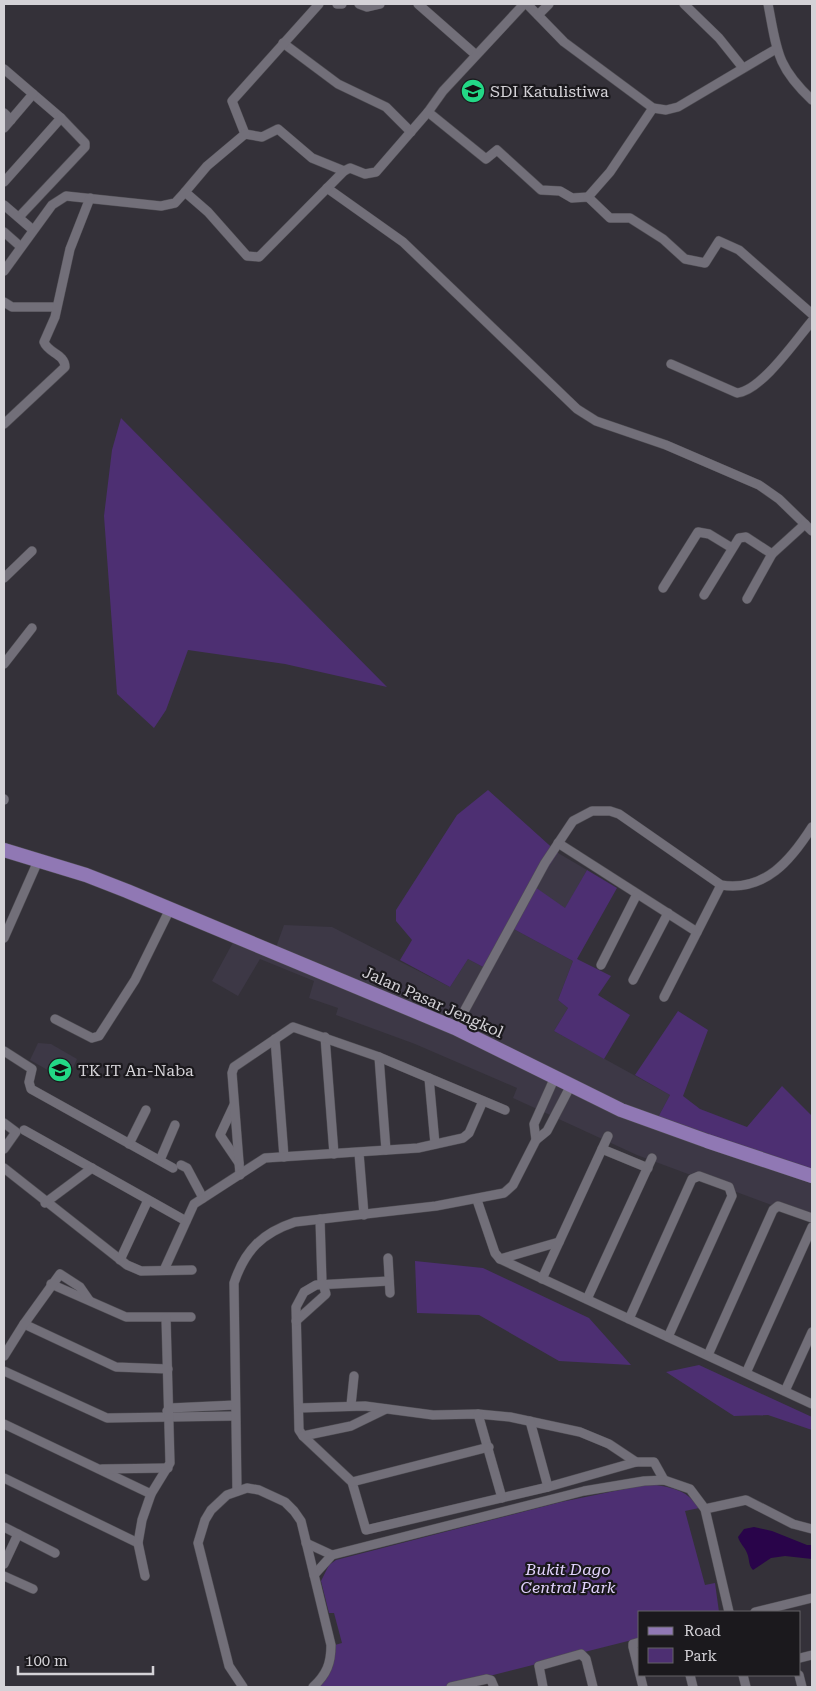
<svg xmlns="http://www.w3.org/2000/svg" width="816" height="1691" font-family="'Roboto Serif',serif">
	<rect width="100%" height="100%" fill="#343139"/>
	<g fill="#3d3846">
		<polygon points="558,853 587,870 565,909 534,887"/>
		<polygon points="284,925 332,927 450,987 468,959 487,969 510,927 573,961 558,1000 568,1008 554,1031 670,1095 655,1123 812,1176 812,1220 637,1155 513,1098 517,1088 415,1044 336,1015 338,1008 309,998 314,981 260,959 238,996 212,981 236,937 275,950"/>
		<polygon points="38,1043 51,1044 77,1059 67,1081 30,1060"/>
	</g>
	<g fill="#4d2f72">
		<polygon points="121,418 387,687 285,664 188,650 166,710 154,728 117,694 104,516 112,450"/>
		<polygon points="488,790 558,853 535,887 565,908 587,870 617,888 577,959 611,976 598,995 630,1015 604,1059 554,1031 568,1008 558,1000 573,961 510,927 487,969 468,959 450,987 400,960 412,940 396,921 396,910 457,815"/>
		<polygon points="678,1011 708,1030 683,1096 700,1109 747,1127 782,1086 812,1116 812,1176 655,1123 670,1095 635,1075"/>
		<polygon points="415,1261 483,1268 589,1318 631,1365 559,1361 479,1315 417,1313"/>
		<polygon points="699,1365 812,1417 812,1430 768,1415 734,1416 666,1372"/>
		<path d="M649,1484C669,1487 687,1489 699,1508L685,1511L705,1585L715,1583L719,1612H640V1638L446,1687H318L332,1668L335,1645L342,1643L334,1613H329L321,1581L329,1565L336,1560L561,1502Z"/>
	</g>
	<path fill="#29044a" d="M754,1527L772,1531L807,1545H812V1559L785,1556L771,1558L753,1570C748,1565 750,1560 747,1553C745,1547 740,1544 738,1537L744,1529Z"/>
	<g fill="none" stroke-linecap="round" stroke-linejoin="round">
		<g stroke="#4f4d53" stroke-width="10">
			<g id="street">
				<polyline points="337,4 342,4"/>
				<polyline points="359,4 367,7 380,4"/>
				<polyline points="418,4 476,55"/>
				<polyline points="527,4 564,42 653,108 666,110 678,107 776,49"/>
				<polyline points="684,4 719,38 743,68"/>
				<path d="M768,4C777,50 776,66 812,100"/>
				<polyline points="538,15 549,4"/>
				<polyline points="283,43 338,84 386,107 411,132"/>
				<polyline points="4,69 61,118 85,143 85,147 19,217"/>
				<polyline points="428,112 486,159 497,150 541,190 560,191 572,198 588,197 610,218 630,218 663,239 685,259 705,263 719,241 739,250 812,314"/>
				<polyline points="4,113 11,120"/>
				<polyline points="4,128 33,94"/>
				<polyline points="245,134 232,101 319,4"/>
				<polyline points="245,134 262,137 278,129 312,158 344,171"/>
				<polyline points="4,182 61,118"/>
				<polyline points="327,188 403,242 577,409 596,421 666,445 759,485 779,499 812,531"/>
				<polyline points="185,192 207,166 245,134"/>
				<polyline points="588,197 610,172 653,108"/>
				<polyline points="4,205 33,230"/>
				<polyline points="4,232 21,247"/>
				<polyline points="4,271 52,205 66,196 161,206 175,203 185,192 208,212 247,256 259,257 344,171 350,168 365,174 376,172 428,112 443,91 524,4"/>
				<polyline points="4,302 12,307 56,307"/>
				<path d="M671,364L737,393C761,391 796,340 812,321"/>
				<path d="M4,424L65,367C65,354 48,353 44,342L55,317L70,249L90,198"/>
				<polyline points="4,578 32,551"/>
				<polyline points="663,588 698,532 709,534 732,548"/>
				<polyline points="704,595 739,538 746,537 772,554 805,524"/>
				<polyline points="747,599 772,554"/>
				<polyline points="4,664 32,628"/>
				<polyline points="4,800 4,799"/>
				<polyline points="558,843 697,932"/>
				<polyline points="4,938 38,861"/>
				<polyline points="601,965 637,894"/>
				<polyline points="633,980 668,913"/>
				<polyline points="664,997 721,885"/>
				<polyline points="55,1019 92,1038 99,1036 135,980 170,909"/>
				<path d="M455,1028L545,863L573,821L592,811H610L619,814L721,885C765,892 791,860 812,827"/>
				<polyline points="325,1037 334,1154"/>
				<polyline points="275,1039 284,1157"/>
				<polyline points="4,1051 32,1069 29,1082 31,1089 173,1168"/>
				<polyline points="379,1057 386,1150"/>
				<polyline points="429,1078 435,1144"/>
				<polyline points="234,1105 220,1135 239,1163"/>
				<polyline points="4,1123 16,1132 4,1149"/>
				<polyline points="24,1130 186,1221"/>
				<polyline points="536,1140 534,1124 555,1077"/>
				<polyline points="129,1144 146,1110"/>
				<polyline points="602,1149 648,1168"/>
				<polyline points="359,1153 364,1215"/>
				<polyline points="160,1160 175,1125"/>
				<polyline points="181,1165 187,1168 203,1198"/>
				<polyline points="4,1168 127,1265 141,1271 192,1270"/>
				<polyline points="240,1175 232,1073 234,1067 293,1027 379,1057 505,1110"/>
				<polyline points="477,1200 495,1253 500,1259 812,1404"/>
				<polyline points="45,1203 92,1168"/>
				<polyline points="320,1219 322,1283"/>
				<polyline points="388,1258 390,1293"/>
				<polyline points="500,1259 559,1242"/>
				<polyline points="120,1260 148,1200"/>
				<polyline points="164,1270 194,1204 265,1158 418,1148 463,1138 469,1133 483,1101"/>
				<polyline points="542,1279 608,1136"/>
				<polyline points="389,1281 316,1285 304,1292 296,1307 299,1430 303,1436 352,1482 366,1530 548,1487 636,1462 654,1462 664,1480"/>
				<polyline points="51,1284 126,1317 191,1317"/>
				<polyline points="587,1299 652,1158"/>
				<polyline points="629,1319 692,1179 699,1176 729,1187 732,1196 668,1337"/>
				<polyline points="296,1321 326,1294 323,1284"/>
				<polyline points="24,1324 116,1367 168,1369"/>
				<polyline points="708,1355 773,1210 778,1206 812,1218"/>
				<polyline points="4,1356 24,1324 60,1274 80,1287 89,1300"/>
				<polyline points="4,1371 107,1418 235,1416"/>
				<polyline points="746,1373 812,1227"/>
				<polyline points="785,1391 812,1332"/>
				<polyline points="351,1405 354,1376"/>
				<polyline points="299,1408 365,1406 433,1415 478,1414 510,1417 580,1432 609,1444 636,1462"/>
				<polyline points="167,1411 170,1408 235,1405"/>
				<polyline points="478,1414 502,1498"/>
				<polyline points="530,1421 548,1487"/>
				<polyline points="4,1424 151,1494"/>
				<polyline points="303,1436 351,1426 386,1409"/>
				<polyline points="102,1469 168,1468"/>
				<polyline points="4,1478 138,1543"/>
				<polyline points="352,1482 489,1447"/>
				<path d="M237,1491L234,1283C245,1250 262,1233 295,1222L436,1206L504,1193L513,1185L536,1140L547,1131L571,1085"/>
				<polyline points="705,1509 746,1500 793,1524 812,1529"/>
				<polyline points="4,1527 55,1553"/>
				<polyline points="306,1543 332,1555"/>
				<polyline points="4,1564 18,1534"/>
				<polyline points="314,1575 332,1555 584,1491 644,1481 664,1480 690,1489 705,1509 729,1612"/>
				<polyline points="4,1576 33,1589"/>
				<polyline points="145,1576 138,1543 142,1520 151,1494 170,1463 166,1318"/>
				<polyline points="755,1612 812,1598"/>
				<polyline points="640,1642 633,1644 633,1647 643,1687"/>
				<polyline points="800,1658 812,1655"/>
				<polyline points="690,1675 693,1687"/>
				<polyline points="743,1675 746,1687"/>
				<polyline points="799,1675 802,1687"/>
				<path d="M243,1687L229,1666L198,1543L205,1520L211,1510L227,1495L247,1488L259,1490L285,1502L294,1511L301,1521L331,1645C331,1663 327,1674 313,1687"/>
				<polyline points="451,1687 487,1679 491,1680 494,1687"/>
				<polyline points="543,1687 539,1666 581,1654 586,1659 593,1687"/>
			</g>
		</g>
		<g stroke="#4f4d53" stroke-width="15">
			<polyline id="primary" points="4,850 86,875 127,891 455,1028 621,1110 707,1141 812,1176"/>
		</g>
		<use href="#street" stroke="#726f79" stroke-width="9"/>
		<use href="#primary" stroke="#9078b4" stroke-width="14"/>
	</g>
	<defs>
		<g id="school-disc" transform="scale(1.25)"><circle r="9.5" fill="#23d886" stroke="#1b191d"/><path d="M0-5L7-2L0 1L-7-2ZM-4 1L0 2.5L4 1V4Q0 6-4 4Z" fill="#111"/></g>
	</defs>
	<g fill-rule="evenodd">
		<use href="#school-disc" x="473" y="91"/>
		<use href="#school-disc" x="60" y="1070"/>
	</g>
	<g text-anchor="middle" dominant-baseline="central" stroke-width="4.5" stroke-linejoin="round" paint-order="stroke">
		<g font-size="16" fill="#d4d2d7" stroke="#1b191d" text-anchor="start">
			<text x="490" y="91">SDI Katulistiwa</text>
			<text x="78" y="1070">TK IT An-Naba</text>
		</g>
		<g font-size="16" fill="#d4d2d7" stroke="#1b191d">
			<text transform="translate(433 1002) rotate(24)">Jalan Pasar Jengkol</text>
		</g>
		<g font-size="16" font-style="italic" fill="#e2d3fd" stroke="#1b191d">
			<text x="568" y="1569">Bukit Dago<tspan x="568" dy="18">Central Park</tspan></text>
		</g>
	</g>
	<rect width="816" height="1691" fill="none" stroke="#d4d2d7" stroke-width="10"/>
	<rect x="638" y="1611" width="162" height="65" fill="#1b191d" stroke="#656367"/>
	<rect x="648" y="1627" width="25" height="8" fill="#9078b4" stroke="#656367"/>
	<text x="684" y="1636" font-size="15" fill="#d4d2d7">Road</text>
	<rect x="648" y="1648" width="25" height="15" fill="#4d2f72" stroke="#656367"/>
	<text x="684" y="1661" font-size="15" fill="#d4d2d7">Park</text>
	<path d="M18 1666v8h135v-8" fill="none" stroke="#d4d2d7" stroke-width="2.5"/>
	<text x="25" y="1666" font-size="15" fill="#d4d2d7" stroke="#1b191d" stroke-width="4" paint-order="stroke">100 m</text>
</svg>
